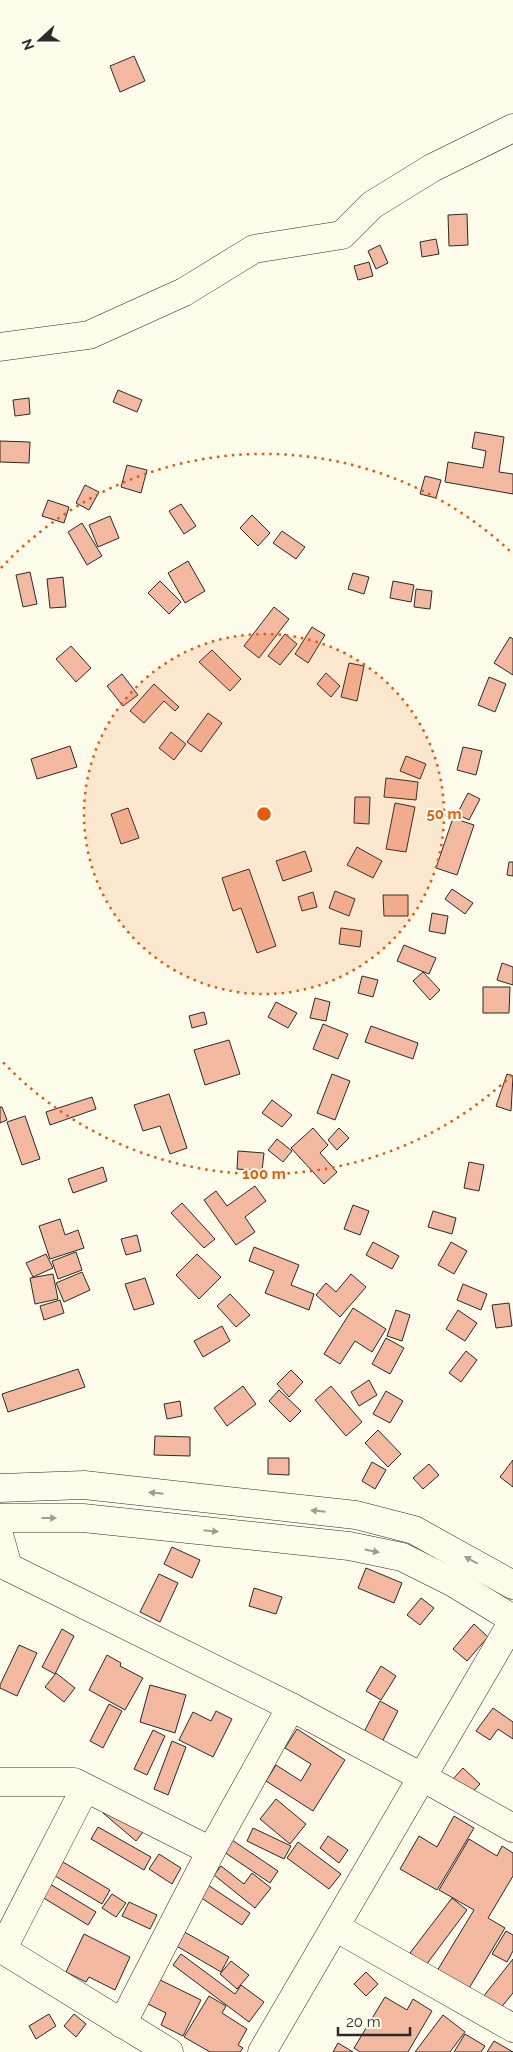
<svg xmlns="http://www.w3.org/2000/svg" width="513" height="2052" font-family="Raleway,sans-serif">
	<rect width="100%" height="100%" fill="#fdfbea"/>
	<g fill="#f2b8a0" stroke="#2b2b2b">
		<polygon points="134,56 145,81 120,92 110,66"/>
		<polygon points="467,214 468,245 449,246 448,215"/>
		<polygon points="436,239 439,254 422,257 420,242"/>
		<polygon points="380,245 388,263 376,269 368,251"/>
		<polygon points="369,262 373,276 358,280 354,266"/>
		<polygon points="118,390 142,400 137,412 113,402"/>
		<polygon points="29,398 30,414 15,416 13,400"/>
		<polygon points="475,432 504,437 499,472 513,474 513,494 445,482 448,462 483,468 486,451 472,448"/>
		<polygon points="0,441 30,442 29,463 0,462"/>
		<polygon points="127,465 147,470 141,493 121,487"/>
		<polygon points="425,476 441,480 436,498 420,494"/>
		<polygon points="85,485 99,492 89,510 76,503"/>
		<polygon points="48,500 69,507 64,523 42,516"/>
		<polygon points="181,504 196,526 184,534 169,511"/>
		<polygon points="252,515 270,533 258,546 240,528"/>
		<polygon points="110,516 119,538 98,547 89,525"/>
		<polygon points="82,523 102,556 87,565 68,532"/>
		<polygon points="282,531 305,547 296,559 273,543"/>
		<polygon points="188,561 205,591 185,603 168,573"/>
		<polygon points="30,572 37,604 23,607 16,575"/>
		<polygon points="353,573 369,577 364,594 348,589"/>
		<polygon points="63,577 66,607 50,608 47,579"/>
		<polygon points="160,581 181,602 169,614 148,593"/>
		<polygon points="393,581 414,585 411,602 390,598"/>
		<polygon points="416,589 432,591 430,609 414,607"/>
		<polygon points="274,607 289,619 259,658 244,646"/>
		<polygon points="312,627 325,635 308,663 295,654"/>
		<polygon points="285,634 297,644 280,665 268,656"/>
		<polygon points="510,637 513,639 513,675 494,663"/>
		<polygon points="71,646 91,668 76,682 56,659"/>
		<polygon points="212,650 241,679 230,691 199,662"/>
		<polygon points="349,663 364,666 357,701 341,697"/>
		<polygon points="326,673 340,686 331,697 317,684"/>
		<polygon points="122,674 138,695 123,706 107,686"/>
		<polygon points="489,677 506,684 495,712 478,705"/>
		<polygon points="154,684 179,707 175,711 164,701 144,723 130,711"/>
		<polygon points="208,713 222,723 201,752 187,742"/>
		<polygon points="171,732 186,744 174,760 159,748"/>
		<polygon points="70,746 77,767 37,779 31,759"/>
		<polygon points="463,747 482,751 476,775 457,770"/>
		<polygon points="406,756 426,764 420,779 400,771"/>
		<polygon points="386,778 418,782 416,800 384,797"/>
		<polygon points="468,793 480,799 469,820 457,814"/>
		<polygon points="355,797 370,797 369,824 354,823"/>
		<polygon points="395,803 415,807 406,852 386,849"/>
		<polygon points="128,808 139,838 121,844 111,814"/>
		<polygon points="453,818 474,825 457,875 436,868"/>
		<polygon points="357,847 382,861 373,878 347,865"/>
		<polygon points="305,851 312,871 283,881 276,861"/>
		<polygon points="509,862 513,862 513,876 507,875"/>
		<polygon points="249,869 276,946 257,953 241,908 233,911 222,878"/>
		<polygon points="452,889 473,903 465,914 445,899"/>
		<polygon points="335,891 355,899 349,916 329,908"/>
		<polygon points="313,892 317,907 302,911 298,897"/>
		<polygon points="383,895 408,895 408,916 384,916"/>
		<polygon points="432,913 448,916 445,934 429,931"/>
		<polygon points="341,928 362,931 360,947 339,944"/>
		<polygon points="404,945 436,958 429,974 397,961"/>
		<polygon points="502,963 513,967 513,985 497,980"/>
		<polygon points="423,972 440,990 430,1000 413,981"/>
		<polygon points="362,976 378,980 373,997 358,993"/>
		<polygon points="483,987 510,987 509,1013 483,1013"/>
		<polygon points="315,998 330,1002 326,1021 310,1018"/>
		<polygon points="276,1002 297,1013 288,1028 268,1017"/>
		<polygon points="204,1012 207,1024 192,1028 189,1016"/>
		<polygon points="323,1024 348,1034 338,1059 313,1049"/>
		<polygon points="371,1026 418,1043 413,1059 365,1042"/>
		<polygon points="229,1040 240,1074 205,1085 194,1050"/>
		<polygon points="332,1074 350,1081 335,1120 317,1113"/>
		<polygon points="507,1074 513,1076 511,1111 496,1106"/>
		<polygon points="169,1094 187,1148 170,1154 160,1126 143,1131 134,1105"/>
		<polygon points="92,1097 96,1109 50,1125 46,1112"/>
		<polygon points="272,1100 292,1115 282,1127 262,1113"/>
		<polygon points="0,1107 2,1107 7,1120 0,1123"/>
		<polygon points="25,1116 40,1159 22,1165 7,1122"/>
		<polygon points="313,1128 328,1145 320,1153 337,1172 324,1184 291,1148"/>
		<polygon points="339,1128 349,1138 337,1150 328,1140"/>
		<polygon points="277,1139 292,1151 283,1162 268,1150"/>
		<polygon points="238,1151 264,1153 262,1171 237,1169"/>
		<polygon points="469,1162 484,1165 479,1191 464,1188"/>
		<polygon points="103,1167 107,1181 73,1193 68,1179"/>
		<polygon points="255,1186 266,1201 245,1217 255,1232 236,1245 204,1200 216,1191 227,1206"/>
		<polygon points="182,1203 215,1239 204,1248 171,1213"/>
		<polygon points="353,1205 369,1211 360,1235 344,1229"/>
		<polygon points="433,1211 456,1218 452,1234 428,1227"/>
		<polygon points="60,1219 65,1235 78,1230 84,1248 50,1259 39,1226"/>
		<polygon points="137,1235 141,1251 126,1255 121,1239"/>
		<polygon points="373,1242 399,1256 392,1269 366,1255"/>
		<polygon points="451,1242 467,1251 454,1274 438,1265"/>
		<polygon points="254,1247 299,1265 291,1285 314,1294 309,1310 265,1293 274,1271 249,1261"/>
		<polygon points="76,1252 82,1270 58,1279 52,1261"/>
		<polygon points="46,1254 53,1268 33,1277 26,1263"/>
		<polygon points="197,1254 221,1277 199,1299 176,1275"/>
		<polygon points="82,1272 90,1290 64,1302 56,1283"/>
		<polygon points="53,1274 58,1299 35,1304 30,1278"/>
		<polygon points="351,1274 366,1287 340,1317 316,1295 326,1283 336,1292"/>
		<polygon points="145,1278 154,1304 134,1310 125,1284"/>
		<polygon points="463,1284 487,1294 481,1310 457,1300"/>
		<polygon points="230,1294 250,1315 236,1327 217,1306"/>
		<polygon points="60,1300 64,1313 44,1320 40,1306"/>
		<polygon points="509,1303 512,1326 496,1328 492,1305"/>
		<polygon points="353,1308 386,1329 372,1352 355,1341 340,1364 324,1354"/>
		<polygon points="396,1310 410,1315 402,1341 387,1336"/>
		<polygon points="458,1310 477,1323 465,1341 446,1329"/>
		<polygon points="222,1326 230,1341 203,1357 194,1341"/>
		<polygon points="386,1338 404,1348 390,1374 372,1364"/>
		<polygon points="466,1351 477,1360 461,1382 449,1373"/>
		<polygon points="78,1369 85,1387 8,1412 2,1394"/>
		<polygon points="291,1370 303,1382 289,1397 277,1384"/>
		<polygon points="369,1380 377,1395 359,1406 351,1392"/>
		<polygon points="243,1386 256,1404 227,1426 214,1408"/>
		<polygon points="331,1386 362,1422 346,1436 315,1400"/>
		<polygon points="279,1390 301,1411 290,1422 269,1401"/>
		<polygon points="386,1391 403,1401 390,1423 373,1414"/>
		<polygon points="180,1401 182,1416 167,1419 164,1404"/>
		<polygon points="378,1430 401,1454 388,1467 365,1443"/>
		<polygon points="155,1436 190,1437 190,1456 154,1455"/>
		<polygon points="268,1458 289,1458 289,1475 268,1474"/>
		<polygon points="513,1460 513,1487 500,1477"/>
		<polygon points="372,1462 386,1470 375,1489 362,1481"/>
		<polygon points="429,1464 439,1475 423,1489 413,1478"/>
		<polygon points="172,1547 200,1560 192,1578 164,1564"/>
		<polygon points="366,1568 402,1583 394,1603 358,1588"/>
		<polygon points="159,1574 178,1583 160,1622 140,1612"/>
		<polygon points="254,1588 282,1597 276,1614 249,1606"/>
		<polygon points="421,1598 434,1608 420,1625 407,1615"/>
		<polygon points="474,1624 488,1637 467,1661 453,1649"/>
		<polygon points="62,1629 74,1636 55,1674 42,1667"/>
		<polygon points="19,1645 37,1653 17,1696 0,1688 0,1685"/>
		<polygon points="107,1655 121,1663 120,1666 143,1678 125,1710 89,1690"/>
		<polygon points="381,1666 396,1676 381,1700 366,1691"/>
		<polygon points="56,1673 75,1688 64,1702 45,1687"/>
		<polygon points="150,1685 186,1695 175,1733 140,1722"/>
		<polygon points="380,1701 398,1711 382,1742 364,1732"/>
		<polygon points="109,1704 122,1711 103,1748 90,1741"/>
		<polygon points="493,1708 513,1722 513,1739 498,1729 490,1740 476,1731"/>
		<polygon points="216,1711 232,1719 213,1757 179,1740 193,1712 211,1721"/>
		<polygon points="297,1729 345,1760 313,1811 266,1781 276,1765 301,1781 311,1764 285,1748"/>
		<polygon points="153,1730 165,1736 147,1775 134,1769"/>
		<polygon points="172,1741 186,1747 168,1795 154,1789"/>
		<polygon points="463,1768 480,1784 469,1796 452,1780"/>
		<polygon points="276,1799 306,1824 290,1844 260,1819"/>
		<polygon points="113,1801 146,1828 136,1841 103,1813"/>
		<polygon points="454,1816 474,1828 437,1890 400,1869 419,1836 437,1847"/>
		<polygon points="98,1827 151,1857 144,1870 91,1839"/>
		<polygon points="253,1828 291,1846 284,1859 247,1841"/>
		<polygon points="328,1836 348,1850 339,1863 320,1848"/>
		<polygon points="469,1839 497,1856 502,1846 513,1853 513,1876 488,1918 505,1928 468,1990 437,1971 474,1910 439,1890"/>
		<polygon points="232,1840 278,1871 270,1883 224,1852"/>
		<polygon points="298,1842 341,1874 329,1889 287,1858"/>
		<polygon points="159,1854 181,1868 172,1884 149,1869"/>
		<polygon points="63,1862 110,1890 102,1904 55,1876"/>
		<polygon points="221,1866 244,1884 252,1873 271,1888 255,1908 214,1875"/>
		<polygon points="50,1884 96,1912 88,1925 42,1897"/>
		<polygon points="208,1885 250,1913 242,1925 200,1897"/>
		<polygon points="112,1894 126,1903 116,1917 102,1908"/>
		<polygon points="452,1898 467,1910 426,1965 410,1953"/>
		<polygon points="129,1902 157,1915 150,1929 122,1916"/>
		<polygon points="181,1930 229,1957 221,1972 173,1944"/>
		<polygon points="506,1931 513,1935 513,1951 507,1962 492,1954"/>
		<polygon points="84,1934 130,1957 115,1990 89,1977 86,1982 66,1972"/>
		<polygon points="181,1954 235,1994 241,1985 264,2002 249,2022 173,1965"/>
		<polygon points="513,1959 513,1993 499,2010 483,1997"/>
		<polygon points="231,1961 249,1975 237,1989 220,1974"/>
		<polygon points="366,1972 378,1984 366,1996 354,1984"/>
		<polygon points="152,1976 201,2000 183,2036 161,2025 166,2013 140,2000"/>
		<polygon points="209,1996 226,2006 222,2013 247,2029 238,2045 243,2048 240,2052 210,2052 184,2037"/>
		<polygon points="385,1997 407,2010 413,1999 432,2011 408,2052 360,2052 354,2048"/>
		<polygon points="49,2014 56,2026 36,2039 29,2026"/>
		<polygon points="74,2014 86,2024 76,2037 64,2026"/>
		<polygon points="443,2015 465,2032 450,2052 415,2052"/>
		<polygon points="465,2034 485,2046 481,2052 454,2052"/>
		<polygon points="494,2041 513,2052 487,2052"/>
		<polygon points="338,2043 353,2052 333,2052"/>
	</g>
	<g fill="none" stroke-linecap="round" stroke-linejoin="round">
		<g stroke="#2b2b2b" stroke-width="29">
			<g id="minor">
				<polyline points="0,347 89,335 184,292 254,249 342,235 372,205 432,168 513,128"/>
				<polyline points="0,1488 84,1485 356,1515 414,1530 513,1585"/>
				<polyline points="0,1518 83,1518 349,1546 402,1557 454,1583 513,1619"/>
				<polyline points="0,1538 8,1567 291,1707 422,1777 513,1828"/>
				<polyline points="0,1782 74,1782 211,1851"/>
				<polyline points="335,1927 513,2028"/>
				<polyline points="0,1948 169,2052"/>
				<polyline points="2,1950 85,1788"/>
				<polyline points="122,2024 211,1851 291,1707"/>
				<polyline points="262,2052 513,1621"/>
			</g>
		</g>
		<use href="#minor" stroke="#fdfbea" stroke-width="28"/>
	</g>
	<defs><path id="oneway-solid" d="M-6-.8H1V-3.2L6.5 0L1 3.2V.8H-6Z" transform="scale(1.25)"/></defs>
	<g fill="#9e9d94">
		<use href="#oneway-solid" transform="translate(156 1493) rotate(-174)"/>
		<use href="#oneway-solid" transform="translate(318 1511) rotate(-174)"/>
		<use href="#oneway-solid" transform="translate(49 1518)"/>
		<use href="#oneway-solid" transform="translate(211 1531) rotate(6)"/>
		<use href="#oneway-solid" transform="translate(372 1551) rotate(11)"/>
		<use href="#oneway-solid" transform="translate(471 1560) rotate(-151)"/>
	</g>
	<circle cx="264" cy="814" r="180" fill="#e8590c" fill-opacity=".12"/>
	<g fill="none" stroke="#e8590c" stroke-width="2.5" stroke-dasharray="2.5 5">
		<circle cx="264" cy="814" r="180"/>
		<path d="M512 1075A360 360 0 0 1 1 1060M1 568A360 360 0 0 1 512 553"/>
	</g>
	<circle cx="264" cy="814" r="8" fill="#e8590c" stroke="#fdfbea" stroke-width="2.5"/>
	<g font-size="15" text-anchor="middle" font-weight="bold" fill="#e8590c" stroke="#fdfbea" stroke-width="4" stroke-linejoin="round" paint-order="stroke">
		<text x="444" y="819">50 m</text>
		<text x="264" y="1179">100 m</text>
	</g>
	<g transform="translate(40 40) rotate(249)" stroke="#fdfbea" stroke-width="4" paint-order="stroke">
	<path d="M0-4L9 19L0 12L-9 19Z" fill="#2b2b2b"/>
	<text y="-8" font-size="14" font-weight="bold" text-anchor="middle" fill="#2b2b2b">N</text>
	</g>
	<path d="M338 2027v8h72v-8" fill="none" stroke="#2b2b2b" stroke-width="2.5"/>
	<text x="346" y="2027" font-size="15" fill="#2b2b2b" stroke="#fdfbea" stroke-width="4" paint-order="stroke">20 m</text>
</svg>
